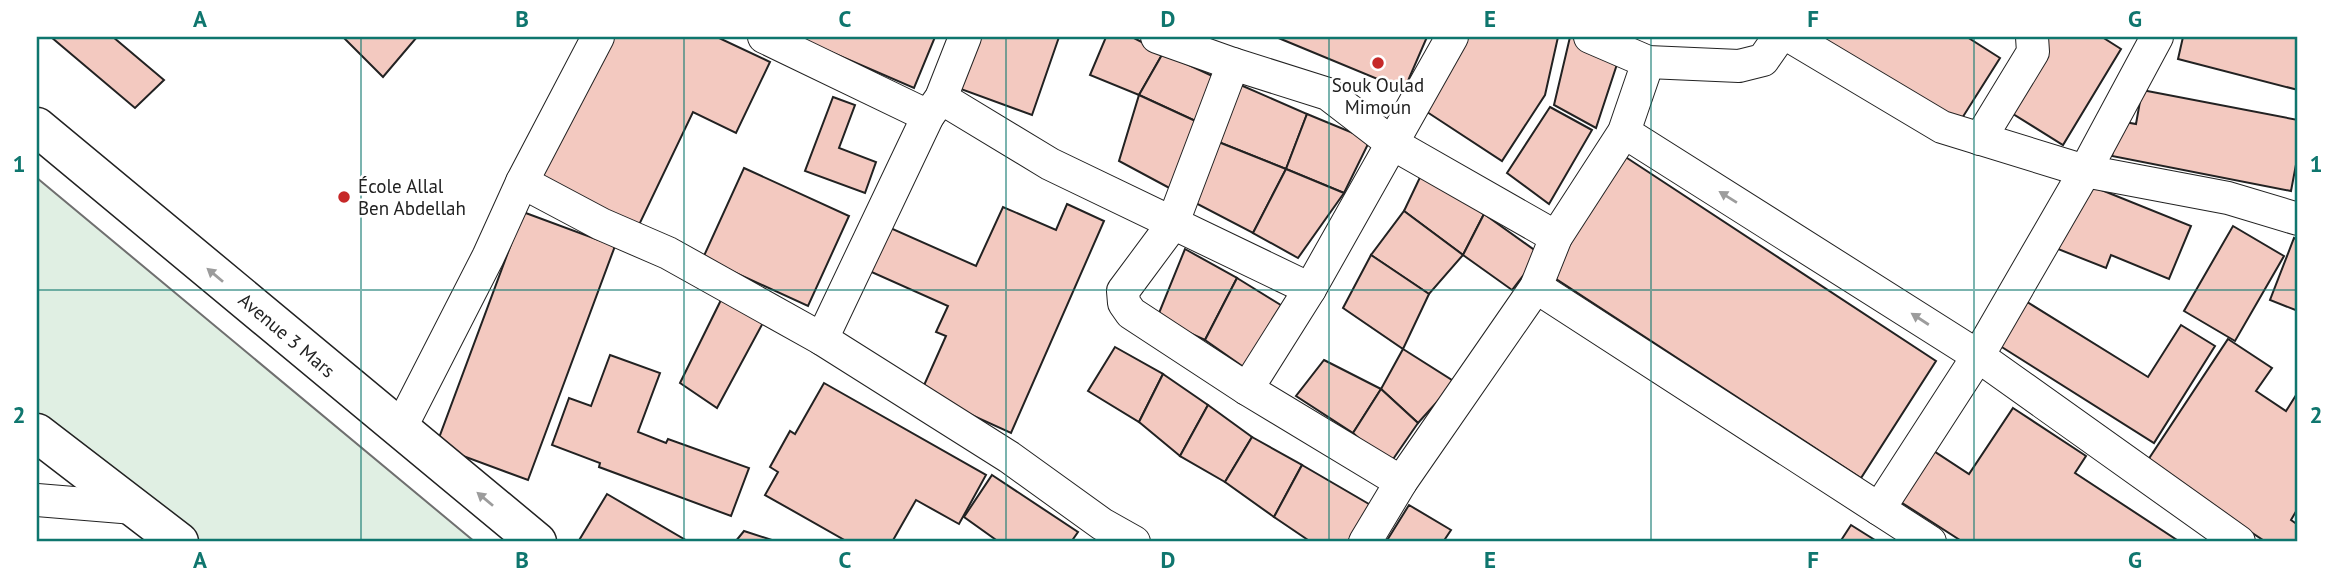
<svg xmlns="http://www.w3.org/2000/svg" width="2335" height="579" font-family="'PT Sans',sans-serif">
	<rect width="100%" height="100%" fill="#fff"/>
	<polygon fill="#e0efe3" stroke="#6f6f6f" stroke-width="2" points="37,178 475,542 194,542 37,417"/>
	<g fill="#f3c9c0" stroke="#222" stroke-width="2">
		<polygon points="51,37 113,37 164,80 135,108"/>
		<polygon points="347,37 417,37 383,77 345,39"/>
		<polygon points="601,37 717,37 770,62 736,133 693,112 638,227 535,176"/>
		<polygon points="796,37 935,37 914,88"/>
		<polygon points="976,37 1059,37 1032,115 958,88"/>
		<polygon points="1106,37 1132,37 1163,53 1139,95 1090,75"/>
		<polygon points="1276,37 1427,37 1404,90"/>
		<polygon points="1463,37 1558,37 1545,95 1502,161 1424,110"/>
		<polygon points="1570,37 1620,55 1596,128 1554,105"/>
		<polygon points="1821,37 1967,37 2000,58 1959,123"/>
		<polygon points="2049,37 2102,37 2121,49 2063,145 2005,109"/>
		<polygon points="2183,37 2298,37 2298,90 2178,59"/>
		<polygon points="1163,53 1221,80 1202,124 1139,95"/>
		<polygon points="1236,83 1307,114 1286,169 1211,139"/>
		<polygon points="2142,90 2298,120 2298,154 2291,191 2112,156 2119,121 2136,124"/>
		<polygon points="1139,95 1202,124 1175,191 1119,161"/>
		<polygon points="833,97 855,105 839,148 876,162 865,193 805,171"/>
		<polygon points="1550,107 1592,130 1549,204 1507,173"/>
		<polygon points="1307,114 1370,140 1344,193 1286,169"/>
		<polygon points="1211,139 1286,169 1253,233 1186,198"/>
		<polygon points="1624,156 1936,361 1861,478 1547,273"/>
		<polygon points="744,168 849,216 808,306 703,258"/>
		<polygon points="1286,169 1344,193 1298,258 1253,233"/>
		<polygon points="1423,171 1484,214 1463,255 1404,211"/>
		<polygon points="2084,183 2191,226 2169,279 2111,255 2106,268 2058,249"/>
		<polygon points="1067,204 1104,221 1011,433 921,392 946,336 936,332 948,306 867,270 886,226 976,266 1003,207 1056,230"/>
		<polygon points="1404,211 1463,255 1429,294 1371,255"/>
		<polygon points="523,212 615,246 528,480 436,446"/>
		<polygon points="1484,214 1540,254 1512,290 1463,255"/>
		<polygon points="2233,226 2284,256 2235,341 2184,311"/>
		<polygon points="2294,238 2298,240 2298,311 2270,300"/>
		<polygon points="1185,249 1237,278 1205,340 1157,318"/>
		<polygon points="1371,255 1429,294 1403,349 1343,308"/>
		<polygon points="1237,278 1284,307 1245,368 1205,340"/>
		<polygon points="722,298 764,321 717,408 680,383"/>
		<polygon points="2024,300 2148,377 2181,325 2215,346 2154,443 1997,344"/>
		<polygon points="2228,339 2272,368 2256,391 2286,411 2298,392 2298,508 2291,520 2298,525 2298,542 2266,542 2146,463"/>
		<polygon points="1115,347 1163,374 1139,422 1088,391"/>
		<polygon points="1403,349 1455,382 1418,423 1381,389"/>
		<polygon points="610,355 660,373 638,432 666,443 668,439 749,468 731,516 599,467 600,463 552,445 569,398 591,406"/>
		<polygon points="1324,360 1381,389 1353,433 1296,396"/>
		<polygon points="1163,374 1208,405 1180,456 1139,422"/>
		<polygon points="824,383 986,475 959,524 916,500 892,542 848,542 765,495 778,472 770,467 790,431 795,434"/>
		<polygon points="1381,389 1418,423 1389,465 1353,433"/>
		<polygon points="1208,405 1252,437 1225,482 1180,456"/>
		<polygon points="2013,408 2086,456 2075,473 2180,542 1963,542 1896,499 1929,448 1969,474"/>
		<polygon points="1252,437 1302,465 1274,517 1225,482"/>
		<polygon points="1302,465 1374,507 1347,542 1311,542 1274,517"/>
		<polygon points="992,475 1078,532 1071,542 999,542 964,517"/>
		<polygon points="607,494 689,542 578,542"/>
		<polygon points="1409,505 1451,530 1443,542 1386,542"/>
		<polygon points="1851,525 1878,542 1840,542"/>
		<polygon points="744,531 778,542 735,542"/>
	</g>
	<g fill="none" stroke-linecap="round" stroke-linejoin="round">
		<g stroke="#222" stroke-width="34">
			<g id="minor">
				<polyline points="764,37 928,116"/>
				<polyline points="1157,37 1233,64 1328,94 1393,144 1556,237"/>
				<polyline points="1590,37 1648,62 1739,66 1763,60 1779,37"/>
				<polyline points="1791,37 1942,127 2085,171 2228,198 2298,219"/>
				<polyline points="1233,64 1172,225 1123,291 1124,303 1131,313 1247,389 1401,482"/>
				<polyline points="941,98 1050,164 1310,289"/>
				<polyline points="1624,132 1978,356 2239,542"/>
				<polyline points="1980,139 2033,52 2032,37"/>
				<polyline points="522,182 601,224 668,253 822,339 1009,457 1102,524 1134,542"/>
				<polyline points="1536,287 1930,542"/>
				<polyline points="822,339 928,116 941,98 965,37"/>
				<polyline points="1247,389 1310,289 1452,37"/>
				<polyline points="400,429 488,257 522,182 598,37"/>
				<polyline points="37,500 134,508"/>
				<polyline points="1879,509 1978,356 2085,171 2157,37"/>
				<polyline points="1365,542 1401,482 1536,287 1556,237 1624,132 1648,62"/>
			</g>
		</g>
		<g stroke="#222" stroke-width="41">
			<g id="primary">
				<polyline points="37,127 537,542"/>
				<polyline points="37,433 179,542"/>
			</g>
		</g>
		<use href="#minor" stroke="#fff" stroke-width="32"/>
		<use href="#primary" stroke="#fff" stroke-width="38"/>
	</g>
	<defs><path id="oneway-solid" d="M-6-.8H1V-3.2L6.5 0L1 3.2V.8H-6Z" transform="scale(1.75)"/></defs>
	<g fill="#9c9c9c">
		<use href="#oneway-solid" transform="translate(1728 197) rotate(-148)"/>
		<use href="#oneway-solid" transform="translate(215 275) rotate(-140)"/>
		<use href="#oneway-solid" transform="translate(1920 319) rotate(-147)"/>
		<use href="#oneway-solid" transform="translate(485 499) rotate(-140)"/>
	</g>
	<path fill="none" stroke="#0f766e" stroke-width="2" stroke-opacity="0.55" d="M361,37V542M684,37V542M1006,37V542M1329,37V542M1651,37V542M1974,37V542M37,290H2298"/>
	<g fill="#c62828" stroke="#fff" stroke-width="2.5">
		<circle cx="1378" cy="63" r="7"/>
		<circle cx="344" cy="197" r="7"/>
	</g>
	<g text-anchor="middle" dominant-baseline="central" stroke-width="5" stroke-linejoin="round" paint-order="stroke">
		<g font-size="19" fill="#222" stroke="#fff">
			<text x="1378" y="85">Souk Oulad<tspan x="1378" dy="22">Mimoun</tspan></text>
			<text x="358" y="186" text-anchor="start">École Allal<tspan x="358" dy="22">Ben Abdellah</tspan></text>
		</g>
		<g font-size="19" fill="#222" stroke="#fff">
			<text transform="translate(287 335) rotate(40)">Avenue 3 Mars</text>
		</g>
	</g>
	<rect width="2335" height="579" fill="none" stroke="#ffffff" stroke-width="77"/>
	<rect x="38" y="38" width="2258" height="502" fill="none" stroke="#0f766e" stroke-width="2.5"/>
	<g font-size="23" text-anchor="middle" font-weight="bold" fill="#0f766e">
		<text x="200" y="27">A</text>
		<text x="522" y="27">B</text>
		<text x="845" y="27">C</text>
		<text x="1168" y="27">D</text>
		<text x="1490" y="27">E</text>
		<text x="1813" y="27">F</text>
		<text x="2135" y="27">G</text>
		<text x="19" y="172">1</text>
		<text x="2316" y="172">1</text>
		<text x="19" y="423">2</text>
		<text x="2316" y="423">2</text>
		<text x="200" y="568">A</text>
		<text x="522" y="568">B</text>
		<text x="845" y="568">C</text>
		<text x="1168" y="568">D</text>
		<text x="1490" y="568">E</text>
		<text x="1813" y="568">F</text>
		<text x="2135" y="568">G</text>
	</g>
</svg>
